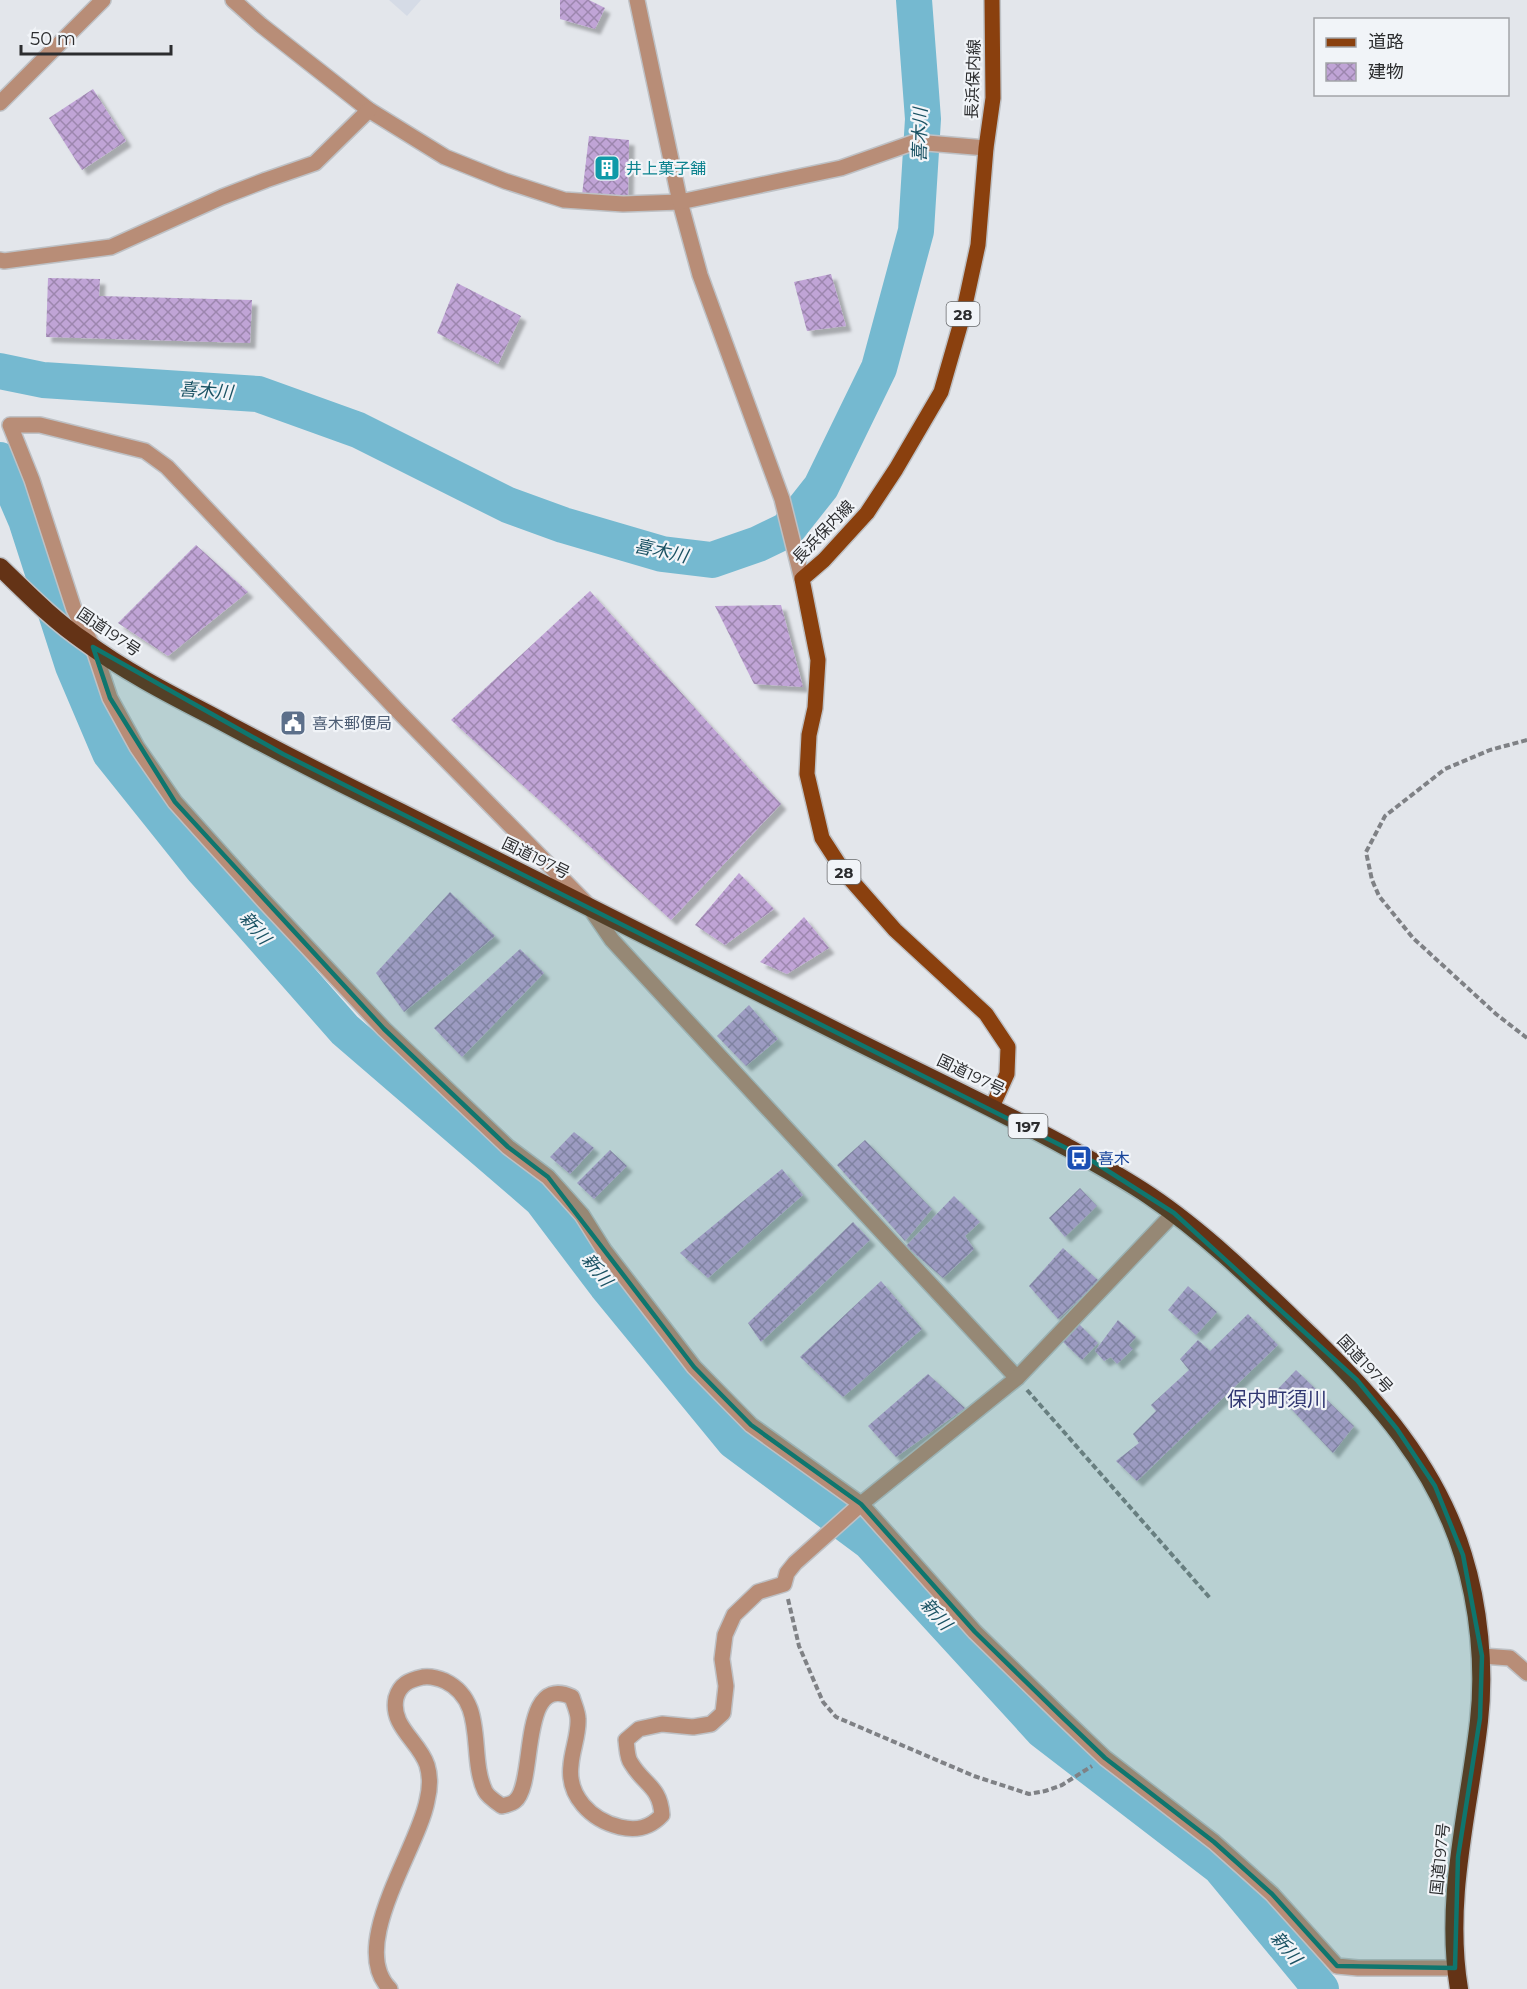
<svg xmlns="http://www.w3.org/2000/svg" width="1527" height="1989" font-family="Montserrat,'Noto Sans JP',sans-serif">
	<defs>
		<pattern id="building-cross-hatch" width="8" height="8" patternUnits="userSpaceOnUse" patternTransform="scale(1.5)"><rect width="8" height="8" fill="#c0a4d6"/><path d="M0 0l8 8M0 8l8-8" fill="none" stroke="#9c86ae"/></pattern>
		<filter id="shadow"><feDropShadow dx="5.5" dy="5.5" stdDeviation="1.5" flood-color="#0004"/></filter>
	</defs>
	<rect width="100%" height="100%" fill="#e3e6eb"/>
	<polygon fill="#d5dbe6" points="389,0 421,0 407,16"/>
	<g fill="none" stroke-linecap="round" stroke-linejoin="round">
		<g stroke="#75b9d0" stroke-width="36">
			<polyline points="0,371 43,380 258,394 358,430 508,505 563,525 662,554 712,560 758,544 787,530 821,487 879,368 916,231 923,119 914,0"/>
			<polyline points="0,460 26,520 73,666 110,753 202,868 345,1030 541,1199 606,1285 734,1441 870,1542 1043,1731 1220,1867 1321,1989"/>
		</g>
	</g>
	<g fill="url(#building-cross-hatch)" filter="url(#shadow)">
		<polygon points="560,0 589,0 605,8 595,29 560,19"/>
		<polygon points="93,89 126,141 82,170 49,118"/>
		<polygon points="589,136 629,140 628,199 582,195"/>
		<polygon points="831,274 846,326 807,331 794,282"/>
		<polygon points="48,278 100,279 99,296 252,300 250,343 46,337"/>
		<polygon points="457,283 521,316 498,364 437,333"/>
		<polygon points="196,545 248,592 168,656 118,623"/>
		<polygon points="590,591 781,804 671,920 451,720"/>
		<polygon points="781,605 803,687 754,684 715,606"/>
		<polygon points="739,873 774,909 725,945 695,925"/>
		<polygon points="450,892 495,936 404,1012 376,973"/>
		<polygon points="804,917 829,948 787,974 760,962"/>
		<polygon points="520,949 544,973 462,1057 434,1028"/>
		<polygon points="749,1005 778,1039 746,1066 717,1036"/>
		<polygon points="574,1132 594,1148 570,1174 550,1157"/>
		<polygon points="865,1140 932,1209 905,1241 837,1165"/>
		<polygon points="610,1150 627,1166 594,1199 577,1183"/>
		<polygon points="782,1169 803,1195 708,1278 680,1253"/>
		<polygon points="1080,1188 1097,1206 1065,1237 1049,1218"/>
		<polygon points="954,1196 980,1222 965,1236 974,1249 943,1278 906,1246"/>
		<polygon points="853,1222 870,1240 761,1342 748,1323"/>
		<polygon points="1063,1248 1099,1281 1058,1319 1029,1286"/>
		<polygon points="881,1281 922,1329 843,1397 800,1357"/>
		<polygon points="1188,1286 1217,1312 1196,1335 1168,1310"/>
		<polygon points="1248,1314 1278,1345 1137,1481 1116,1461 1139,1443 1133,1434 1156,1411 1151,1405 1189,1370 1180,1359 1198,1340 1210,1351"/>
		<polygon points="1118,1320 1136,1337 1129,1345 1133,1349 1117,1364 1111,1357 1104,1361 1095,1351"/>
		<polygon points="1079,1324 1098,1343 1082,1360 1062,1341"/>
		<polygon points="1296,1370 1354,1426 1333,1453 1275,1392"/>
		<polygon points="928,1374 965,1408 896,1457 868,1426"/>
	</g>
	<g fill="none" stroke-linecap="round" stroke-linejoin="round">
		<g stroke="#bec1c5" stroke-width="18">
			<g id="street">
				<polyline points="233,0 261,25 369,110 445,157 505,181 564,200 623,204 680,202 700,275 782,499 802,579"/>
				<polyline points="637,0 680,202 841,168 915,142 986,148"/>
				<polyline points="0,103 103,0"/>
				<polyline points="0,260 4,261 111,247 222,197 266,180 315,163 369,110"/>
				<polyline points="1017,1378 612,940 588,905 398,711 167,467 145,451 40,425 10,425 32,480 74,609 93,647 110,698 137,747 175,802 264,901 384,1029 508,1147 548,1177 582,1215 604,1250 694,1367 751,1425 861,1504 975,1632 1060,1715 1105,1758 1214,1842 1272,1894 1337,1966 1358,1968 1455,1968"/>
				<polyline points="1482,1656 1510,1658 1527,1673"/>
				<path d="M390,1989C347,1947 418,1849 427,1801C430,1789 431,1778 427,1765C419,1741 390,1726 396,1698C400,1684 409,1680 423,1677C430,1676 438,1678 445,1681C488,1702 468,1755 485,1791C488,1797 496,1802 502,1806C505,1805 512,1804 515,1801C537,1784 518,1672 572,1697C574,1704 578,1712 578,1719C579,1734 572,1750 571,1765C567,1796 591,1820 620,1827C637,1831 650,1828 662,1815C660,1786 644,1785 631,1763C627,1758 627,1747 626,1740L639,1729L662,1724L693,1727L711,1724L723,1713L726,1686L722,1659L725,1635L734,1615L758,1592L784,1584L787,1573L795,1563L861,1504L1017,1378L1174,1213"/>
			</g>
		</g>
		<g stroke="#bec1c5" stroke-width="18">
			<polyline id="primary" points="992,1107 1007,1074 1008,1047 986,1014 895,930 844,872 822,838 807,774 809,735 815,708 818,660 802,579 824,560 867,513 896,469 941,392 962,319 978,245 986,148 993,98 992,0"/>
		</g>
		<g stroke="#bec1c5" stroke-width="21">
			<path id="highway" d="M0,567C27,593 53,620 84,641C123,670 167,693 210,715C273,749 336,781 400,812C544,884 688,956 832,1029C909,1068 987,1104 1063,1145C1092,1161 1122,1177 1150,1196C1208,1235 1261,1288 1311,1336C1376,1399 1436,1466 1463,1555C1479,1606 1485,1668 1479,1721C1469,1811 1444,1898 1459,1989"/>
		</g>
		<g stroke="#7f8185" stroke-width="4" stroke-dasharray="6 3" stroke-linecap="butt">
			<polyline points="1527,740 1490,750 1445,769 1385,816 1366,852 1372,880 1379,896 1413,938 1496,1014 1527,1038"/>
			<polyline points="1027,1390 1210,1598"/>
			<polyline points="788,1599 799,1646 823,1702 836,1717 974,1776 1029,1794 1045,1791 1062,1785 1092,1766"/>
		</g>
		<use href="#street" stroke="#b88d77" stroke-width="15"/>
		<use href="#primary" stroke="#8a400e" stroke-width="15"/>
		<use href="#highway" stroke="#643316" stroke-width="18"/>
	</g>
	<path fill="#0f766e" fill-opacity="0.2" stroke="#0f766e" stroke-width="4.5" stroke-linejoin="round" d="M93,647L283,754L1094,1162L1174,1213L1357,1380L1397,1429L1435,1486L1463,1555L1482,1656L1480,1718L1458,1857L1455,1968L1337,1966L1272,1894L1214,1842L1105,1758L1060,1715L975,1632L861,1504L751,1425L694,1367L548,1177L508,1147L384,1029L175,802L110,698Z"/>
	<defs>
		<g id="building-square" transform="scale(1.35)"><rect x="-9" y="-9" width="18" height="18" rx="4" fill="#0f9aa8" stroke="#f1f4f8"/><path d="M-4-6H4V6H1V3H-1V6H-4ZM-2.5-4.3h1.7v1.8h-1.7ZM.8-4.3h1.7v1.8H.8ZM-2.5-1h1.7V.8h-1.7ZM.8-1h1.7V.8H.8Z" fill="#fff"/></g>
		<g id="civic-square" transform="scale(1.35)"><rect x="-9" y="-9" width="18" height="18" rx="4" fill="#5c6f8a" stroke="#f1f4f8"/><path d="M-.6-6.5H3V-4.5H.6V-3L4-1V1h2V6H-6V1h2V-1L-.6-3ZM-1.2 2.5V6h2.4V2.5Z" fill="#fff"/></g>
		<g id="bus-square" transform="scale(1.35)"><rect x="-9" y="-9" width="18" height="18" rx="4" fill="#1a4fb4" stroke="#f1f4f8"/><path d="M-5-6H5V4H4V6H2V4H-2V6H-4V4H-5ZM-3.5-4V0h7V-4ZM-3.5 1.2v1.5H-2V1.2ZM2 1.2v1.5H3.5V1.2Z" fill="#fff"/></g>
	</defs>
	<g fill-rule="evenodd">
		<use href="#building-square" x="607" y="168"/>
		<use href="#civic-square" x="293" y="723"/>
		<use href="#bus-square" x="1079" y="1158"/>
	</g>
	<g text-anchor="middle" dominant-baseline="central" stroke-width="4.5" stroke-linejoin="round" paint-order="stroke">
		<g fill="#f1f4f8" stroke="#67696b" stroke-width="1.5">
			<rect x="946.5" y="302" width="33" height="24" rx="4.5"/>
			<rect x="827.5" y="860" width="33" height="24" rx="4.5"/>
			<rect x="1008.5" y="1114" width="39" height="24" rx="4.5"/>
		</g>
		<g font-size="15" font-weight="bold" fill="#2c2d2f">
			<text x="963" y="314">28</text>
			<text x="844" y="872">28</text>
			<text x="1028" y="1126">197</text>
		</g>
		<g font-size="16" fill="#2c2d2f" stroke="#f1f4f8">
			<text transform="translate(973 79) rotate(-88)">長浜保内線</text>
			<text transform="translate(823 532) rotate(-46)">長浜保内線</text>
			<text transform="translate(109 632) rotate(34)">国道197号</text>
			<text transform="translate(536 858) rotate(26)">国道197号</text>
			<text transform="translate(971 1075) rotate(26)">国道197号</text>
			<text transform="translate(1365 1364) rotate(47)">国道197号</text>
			<text transform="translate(1440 1859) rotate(-84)">国道197号</text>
		</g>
		<g font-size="16" fill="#0d838f" stroke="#f1f4f8" text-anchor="start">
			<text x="626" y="168">井上菓子舗</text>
		</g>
		<g font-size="16" fill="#4e5e75" stroke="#f1f4f8" text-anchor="start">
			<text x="312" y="723">喜木郵便局</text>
		</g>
		<g font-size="16" fill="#164399" stroke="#f1f4f8" text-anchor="start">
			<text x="1098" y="1158">喜木</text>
		</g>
		<g font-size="18" font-style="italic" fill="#1a5263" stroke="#f1f4f8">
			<text transform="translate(920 135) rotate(-89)">喜木川</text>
			<text transform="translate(206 391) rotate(4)">喜木川</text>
			<text transform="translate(661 551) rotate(12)">喜木川</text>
			<text transform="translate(255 928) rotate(49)">新川</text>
			<text transform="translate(597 1270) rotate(51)">新川</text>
			<text transform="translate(936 1614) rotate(48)">新川</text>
			<text transform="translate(1286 1948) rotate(50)">新川</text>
		</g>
		<g font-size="20" fill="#303671" stroke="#f1f4f8">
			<text x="1277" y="1399">保内町須川</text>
		</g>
	</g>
	<rect x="1314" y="18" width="195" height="78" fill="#f1f4f8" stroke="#a2a4a8" stroke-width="1.5"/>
	<rect x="1326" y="38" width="30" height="9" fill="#8a400e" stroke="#a2a4a8" stroke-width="1.5"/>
	<text x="1368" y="48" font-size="18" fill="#2c2d2f">道路</text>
	<rect x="1326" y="63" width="30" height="18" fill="url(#building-cross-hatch)" stroke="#a2a4a8" stroke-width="1.5"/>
	<text x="1368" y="78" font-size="18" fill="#2c2d2f">建物</text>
	<path d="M21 45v9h150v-9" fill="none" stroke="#2c2d2f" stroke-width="3"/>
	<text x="30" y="45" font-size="18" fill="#2c2d2f" stroke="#f1f4f8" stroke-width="4.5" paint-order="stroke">50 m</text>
</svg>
